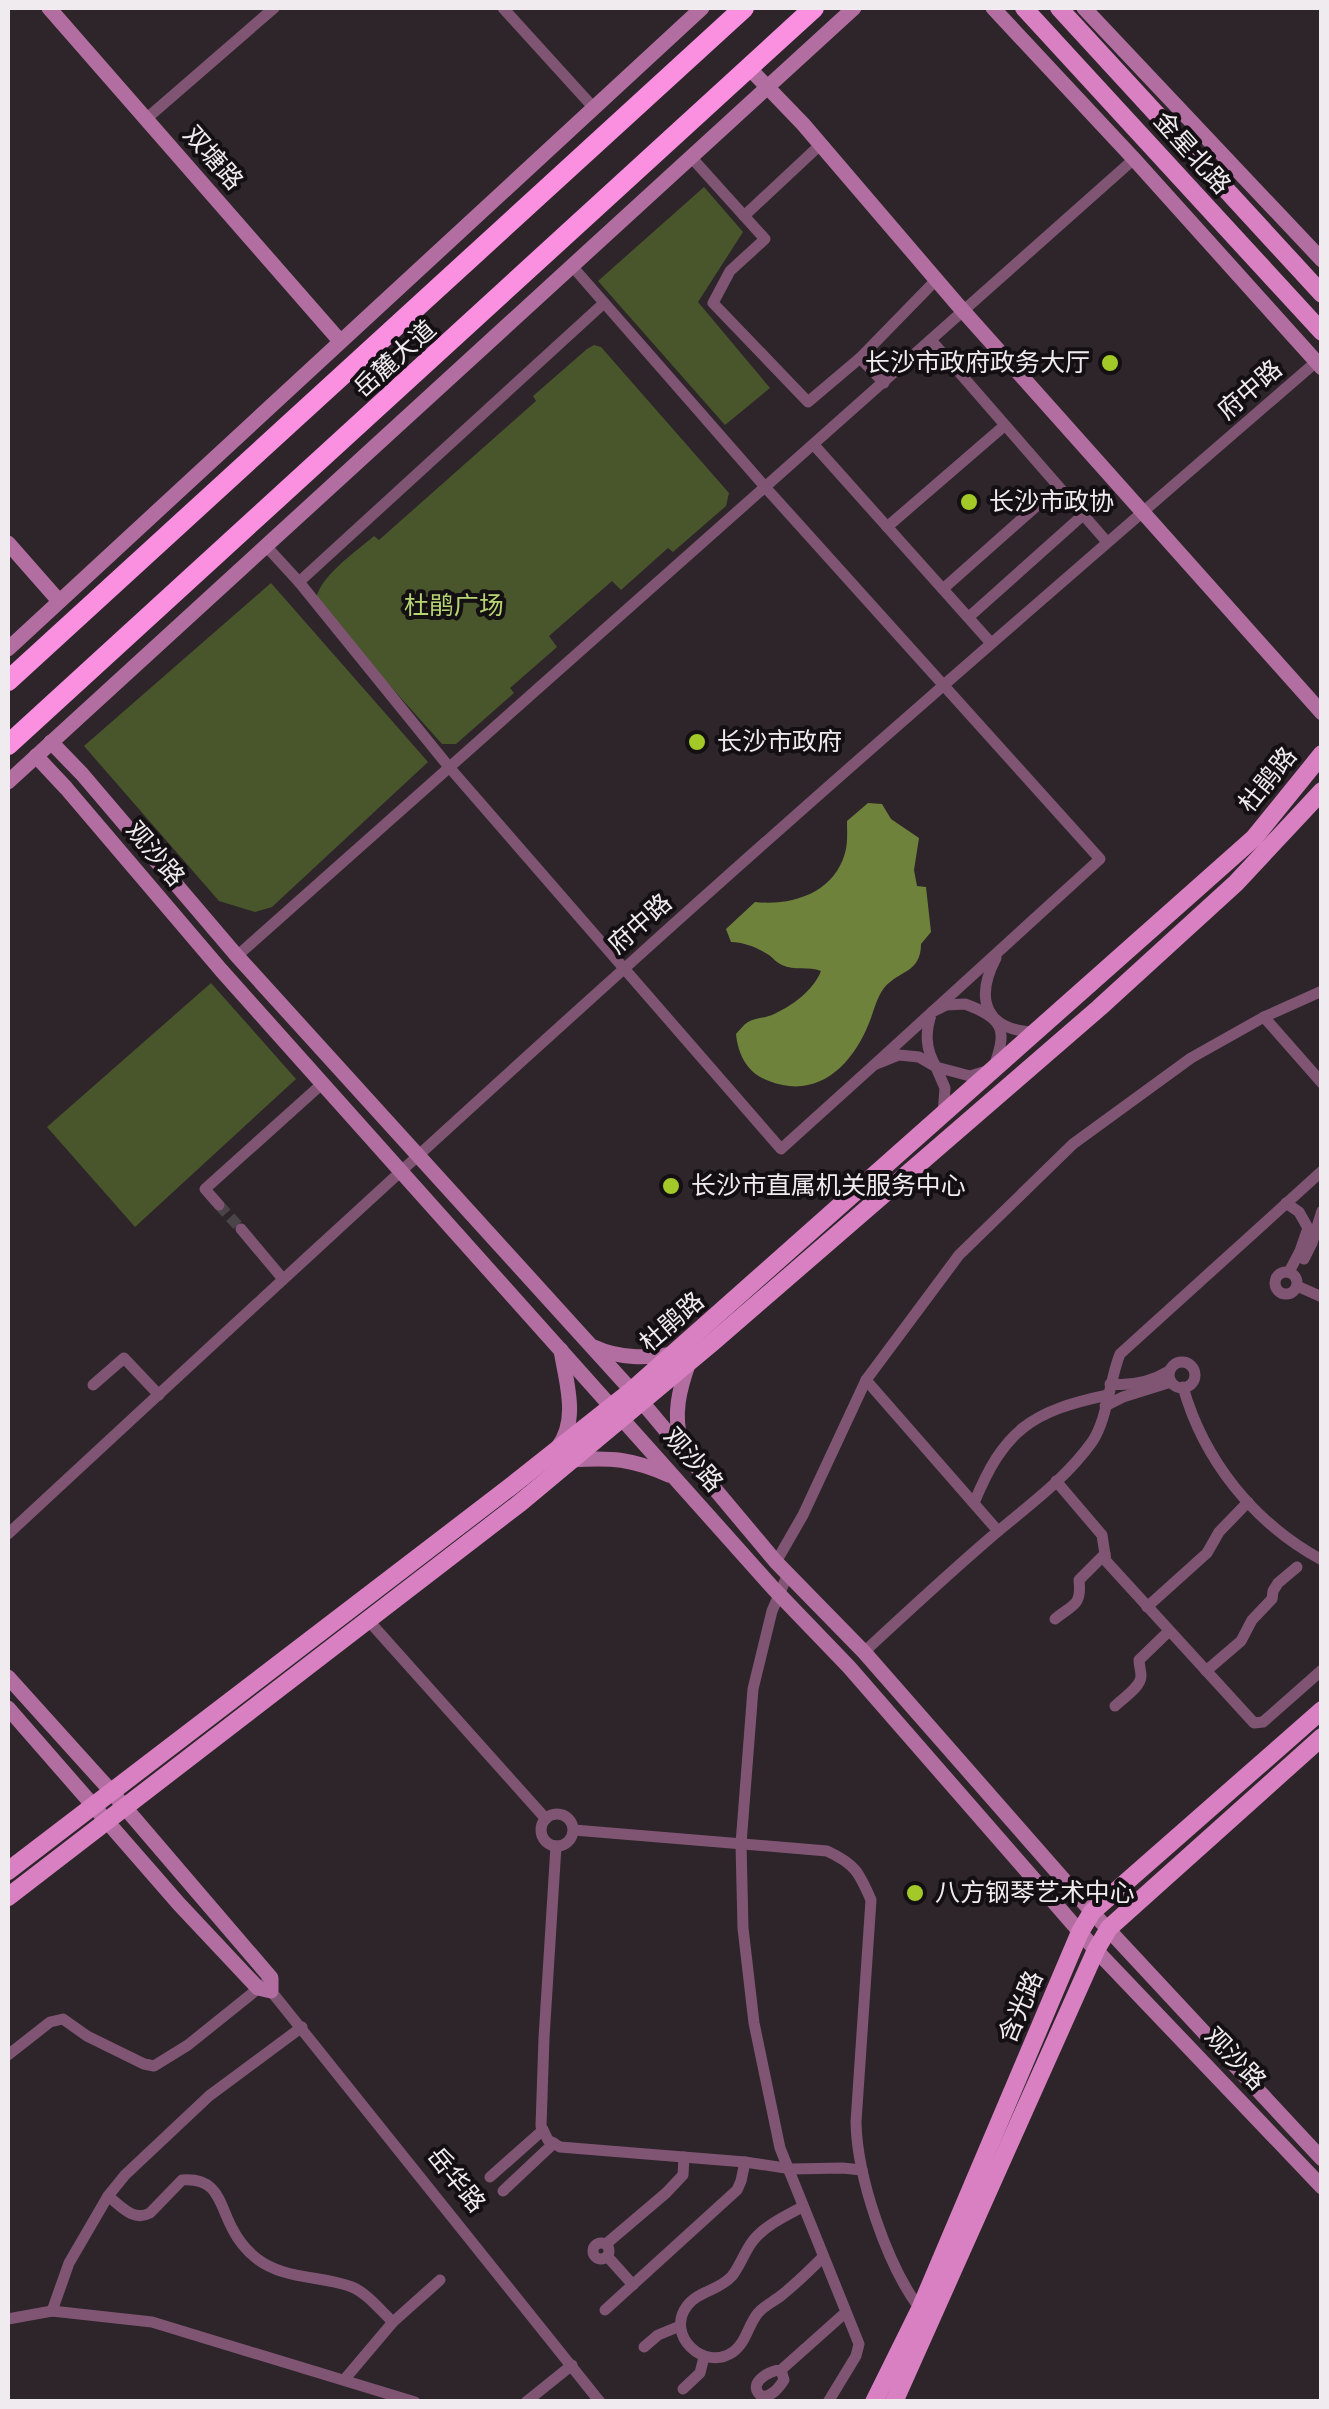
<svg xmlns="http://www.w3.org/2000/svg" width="1329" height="2409" font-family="'Fira Sans','Noto Sans SC',sans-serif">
	<rect width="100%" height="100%" fill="#2d252a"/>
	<g fill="#49562b">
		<polygon points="704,187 743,232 698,302 770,388 725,425 598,281"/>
		<path d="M594,345L601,347L729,493L726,506L673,552L668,548L621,590L612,581L549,636L557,647L510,688L514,693L456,744H442L316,603C315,579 357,551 374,536L379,540L536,401L533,396L587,349Z"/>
		<polygon points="271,583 428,762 272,907 255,912 219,901 84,746"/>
		<polygon points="211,983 296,1079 135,1227 47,1127"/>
	</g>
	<path fill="#6e823b" d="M868,803L882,804L891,819L919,838L914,870L917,886L926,887L931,932L921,944C921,973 899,970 884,988C876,999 874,1011 869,1023C852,1066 817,1100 769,1081C748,1074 738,1055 736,1034C740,1030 743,1025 748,1022C755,1018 765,1018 772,1015C792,1006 813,991 821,971C809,966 794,971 782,965C777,963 773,958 769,955C758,948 744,942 731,942L726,929L755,902C792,906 834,893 845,853C848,843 847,831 847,821Z"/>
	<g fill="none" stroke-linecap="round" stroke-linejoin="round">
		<polyline stroke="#4a4347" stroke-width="11" stroke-dasharray="11 5.5" stroke-linecap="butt" points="219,1205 241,1229"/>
		<g stroke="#805574" stroke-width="11">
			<polyline points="503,8 593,107"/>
			<polyline points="146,119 274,8"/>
			<polyline points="691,157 765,239 730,271 713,303 808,402 860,358 936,280"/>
			<polyline points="744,216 820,145"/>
			<polyline points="572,266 766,488 1100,859 874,1065"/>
			<polyline points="931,340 1107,542"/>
			<polyline points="860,358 884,383"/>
			<polyline points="814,445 991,643"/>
			<polyline points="887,527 1004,426"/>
			<polyline points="266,546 299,582 449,767 781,1149 874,1065 899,1055 919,1057 936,1067 945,1088 943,1115"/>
			<polyline points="299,582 604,303"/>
			<polyline points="944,588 1058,487"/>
			<polyline points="970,616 1083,515"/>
			<polyline points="237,956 1134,159"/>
			<path d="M996,958C974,1000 986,1031 1036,1032"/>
			<path d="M965,1004C1006,1019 1007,1031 993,1069L970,1076L936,1067C925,1048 925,1032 932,1012L946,1005Z"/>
			<polyline points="1264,1017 1322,1083"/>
			<polyline points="1286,1203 1299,1212 1308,1228 1300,1251 1289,1272"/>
			<polyline points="219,1205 205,1189 323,1083"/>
			<polyline points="241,1229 283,1279"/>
			<polyline points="1304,1259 1312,1243 1322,1211"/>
			<circle cx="1286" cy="1283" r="11"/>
			<polyline points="1297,1286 1322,1297"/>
			<circle cx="1182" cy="1375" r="13"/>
			<polyline points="866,1380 998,1531"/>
			<path d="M1110,1384C1131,1386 1151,1382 1169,1371"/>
			<polyline points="93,1385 124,1358 159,1395"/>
			<path d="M1183,1387C1204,1461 1254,1523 1322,1560"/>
			<polyline points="1105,1406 1123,1397 1171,1382"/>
			<polyline points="1056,1481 1102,1535 1106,1561 1254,1723 1263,1722 1322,1670"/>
			<path d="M974,1503C1004,1430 1031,1411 1108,1395"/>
			<path d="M8,1534C213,1344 418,1154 626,967C853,762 1085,562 1316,362"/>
			<polyline points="776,1562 803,1515 866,1380 959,1255 1073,1144 1191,1058 1264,1017 1322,991"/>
			<polyline points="788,1574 772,1611 753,1689 741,1844 743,1928 754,2023 780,2148 859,2344 856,2356 828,2402"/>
			<polyline points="1147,1607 1207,1553 1219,1532 1248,1502"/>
			<path d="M1055,1619C1073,1604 1082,1606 1079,1580L1105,1554"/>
			<polyline points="368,1620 546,1819"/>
			<path d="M864,1652C906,1613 947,1575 990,1538C1025,1508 1065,1480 1092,1442C1108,1418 1109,1381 1120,1354L1322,1171"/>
			<polyline points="1206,1671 1241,1641 1252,1620 1272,1599 1273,1591 1278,1583 1297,1567"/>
			<path d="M1115,1706C1123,1698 1141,1687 1141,1676C1141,1670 1139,1665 1139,1660L1169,1631"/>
			<circle cx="557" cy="1830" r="16"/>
			<path d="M574,1830L827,1851C855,1864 859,1872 871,1900L856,2122C857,2177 887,2265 920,2309"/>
			<polyline points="556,1846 544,2038 541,2126 548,2140 560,2147 745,2162 792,2169 842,2168 862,2170"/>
			<polyline points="271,1991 600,2402"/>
			<polyline points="8,2055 50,2022 63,2019 87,2036 144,2064 154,2066 188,2045 264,1984"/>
			<polyline points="490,2177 543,2130"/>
			<polyline points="503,2191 554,2143"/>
			<path d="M108,2196C121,2206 133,2222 150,2213L182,2180C219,2177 219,2204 232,2228C238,2240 246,2250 256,2258C284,2280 320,2275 352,2287C367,2293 381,2311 393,2322"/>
			<path d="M802,2207C785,2216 764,2226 752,2242C744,2253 740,2266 732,2276C720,2290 698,2291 687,2306C665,2335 704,2372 733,2352C746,2343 748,2325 758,2313C765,2305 775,2301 783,2294C797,2283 810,2270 823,2257"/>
			<circle cx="601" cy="2251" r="8"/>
			<polyline points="606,2244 666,2193 683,2175 684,2157"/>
			<polyline points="607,2256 633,2285"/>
			<polyline points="605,2310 737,2190 741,2181 745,2162"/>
			<polyline points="52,2311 69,2263 108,2196 125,2175 209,2096 302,2027"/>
			<polyline points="8,2319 52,2311 152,2322 415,2402"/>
			<polyline points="644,2347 658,2335 680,2326"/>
			<path d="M781,2370L784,2380C778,2389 773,2395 763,2397C745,2386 767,2370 781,2370L845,2313"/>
			<polyline points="344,2380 393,2322 440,2280"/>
			<polyline points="683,2389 700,2373 704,2357"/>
			<polyline points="526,2402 572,2365"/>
		</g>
		<g stroke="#b26ea0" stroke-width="15">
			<polyline points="49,8 340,341"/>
			<polyline points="993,8 1134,159 1322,368"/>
			<polyline points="1084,8 1322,260"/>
			<polyline points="749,68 803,124 957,304 1322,713"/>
			<polyline points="8,543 59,601"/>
			<polyline points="8,649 702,8"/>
			<polyline points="51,742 82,774 237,956 642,1402 776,1562 864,1652 1092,1912 1322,2159"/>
			<polyline points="36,756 66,788 221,970 773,1588 849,1667 1093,1947 1322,2187"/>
			<polyline points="8,782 854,8"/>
			<path d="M594,1347C620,1359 646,1358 673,1354"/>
			<path d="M681,1443C673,1414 679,1390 689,1362"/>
			<path d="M558,1447C579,1419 566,1382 561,1350"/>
			<path d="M571,1460C612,1457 632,1459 669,1475"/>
			<polyline points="8,1677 110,1790 271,1978 271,1991 258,1988 179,1904 8,1708"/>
		</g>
		<g stroke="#d880c1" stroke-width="18">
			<polyline points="1024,8 1322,332"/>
			<polyline points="1059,8 1322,294"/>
			<polyline points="8,1871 510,1487 631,1391 1254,838 1322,754"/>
			<polyline points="8,1897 520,1503 713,1342 1099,1008 1236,883 1322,791"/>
			<polyline points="874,2402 920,2309 1080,1932 1092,1912 1322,1710"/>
			<polyline points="894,2402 1096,1950 1109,1928 1322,1737"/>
		</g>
		<g stroke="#fb90e0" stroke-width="20">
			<polyline points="8,681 744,8"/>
			<polyline points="8,745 814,8"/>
		</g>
	</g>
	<g fill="#a2c928" stroke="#130f12" stroke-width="4">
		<circle cx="1110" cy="363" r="10"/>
		<circle cx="969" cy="502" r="10"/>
		<circle cx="697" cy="742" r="10"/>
		<circle cx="671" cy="1186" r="10"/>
		<circle cx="915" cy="1893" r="10"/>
	</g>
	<g text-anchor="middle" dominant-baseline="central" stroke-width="8" stroke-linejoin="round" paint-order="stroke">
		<g font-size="25" fill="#f0ebee" stroke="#130f12">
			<text transform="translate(1192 153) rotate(48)">金星北路</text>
			<text transform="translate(213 158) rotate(49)">双塘路</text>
			<text transform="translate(395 359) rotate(-42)">岳麓大道</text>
			<text transform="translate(1250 390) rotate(-41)">府中路</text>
			<text transform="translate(1268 780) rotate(-51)">杜鹃路</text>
			<text transform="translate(155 854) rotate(50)">观沙路</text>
			<text transform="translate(640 924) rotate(-42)">府中路</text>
			<text transform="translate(672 1322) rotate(-41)">杜鹃路</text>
			<text transform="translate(693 1460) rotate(49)">观沙路</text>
			<text transform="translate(1021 2007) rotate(-67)">含光路</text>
			<text transform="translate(1235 2059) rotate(46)">观沙路</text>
			<text transform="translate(456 2180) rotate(51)">岳华路</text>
		</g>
		<g font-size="25" fill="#f0ebee" stroke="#130f12" text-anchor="start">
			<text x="1090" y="363" text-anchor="end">长沙市政府政务大厅</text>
			<text x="989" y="502">长沙市政协</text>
			<text x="717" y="742">长沙市政府</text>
			<text x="691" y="1186">长沙市直属机关服务中心</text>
			<text x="935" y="1893">八方钢琴艺术中心</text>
		</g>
		<g font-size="25" fill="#b7d572" stroke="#130f12">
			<text x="454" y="606">杜鹃广场</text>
		</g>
	</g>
	<rect width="1329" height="2409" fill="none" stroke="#f0ebee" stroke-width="20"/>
</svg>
